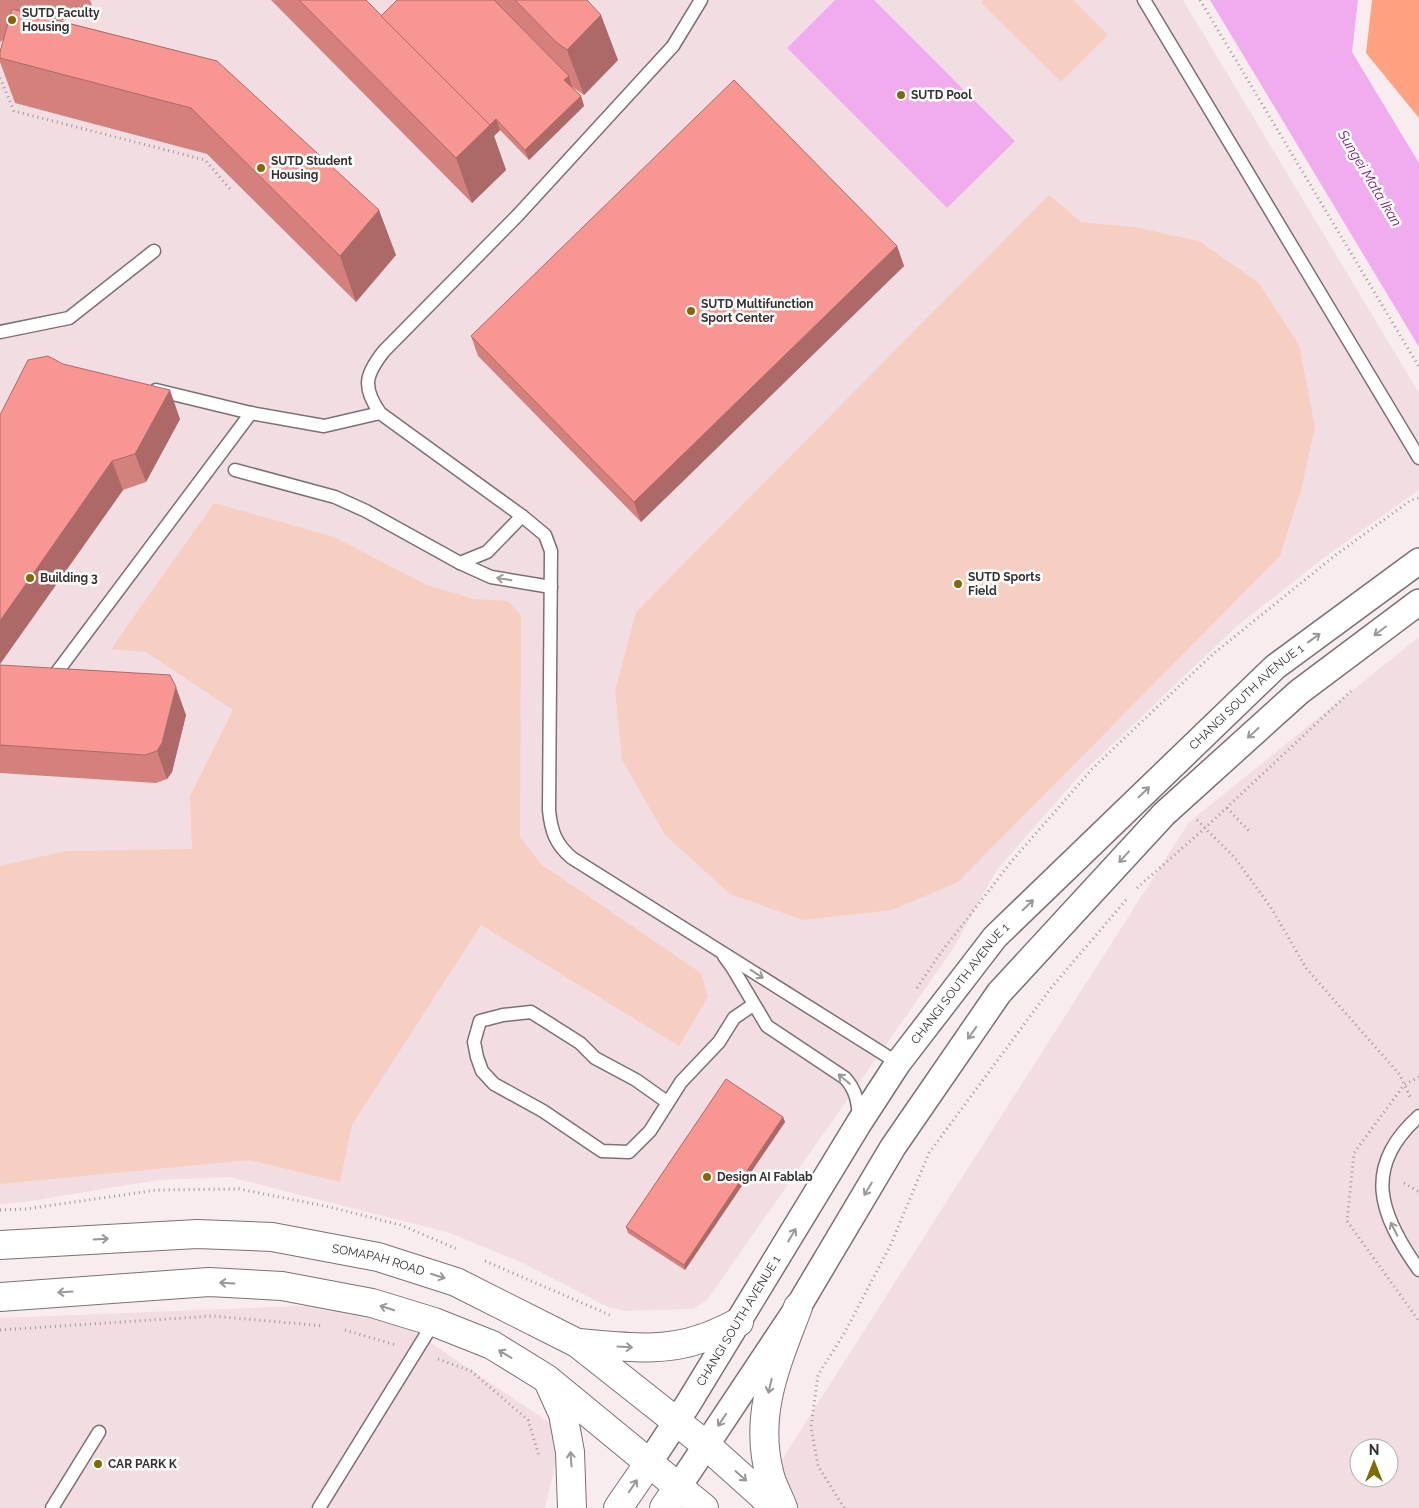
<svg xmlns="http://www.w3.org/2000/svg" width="1419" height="1508" font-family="Raleway,sans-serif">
	<rect width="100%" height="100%" fill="#f8ecef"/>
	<g fill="#f2dee2" fill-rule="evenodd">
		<polygon points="0,0 1183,0 1419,393 1419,490 1325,557 1237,626 1078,777 996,871 953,949 707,1300 693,1309 624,1311 608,1307 525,1264 450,1233 229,1177 158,1180 25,1202 0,1204"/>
		<path d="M1419,637V1508H751L1189,822ZM1359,1448H1389V1478H1359Z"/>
		<polygon points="372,1303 563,1432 545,1508 0,1508 0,1318"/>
	</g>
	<g fill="#f6cfc2">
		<polygon points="984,0 1073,0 1108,35 1061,82 981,3"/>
		<polygon points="1049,195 1081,222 1134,227 1199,241 1259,283 1299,345 1315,427 1301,490 1280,556 958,882 892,910 803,920 730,894 665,835 622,760 615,691 636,612"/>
		<polygon points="214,503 334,537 427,585 474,599 508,601 521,615 520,837 541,864 701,973 708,997 679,1046 481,925 352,1125 340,1182 250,1160 0,1184 0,866 66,851 192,849 190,796 233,710 146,652 111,649"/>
	</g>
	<polygon fill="#fea282" points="1372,0 1419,0 1419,118 1366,53"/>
	<g fill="#f1acef">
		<polygon points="835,0 874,0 1015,141 947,208 787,48"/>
		<polygon points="1210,0 1358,0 1352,52 1419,163 1419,347"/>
	</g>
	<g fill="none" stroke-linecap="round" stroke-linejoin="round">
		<g stroke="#7b7173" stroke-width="15">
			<g id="lane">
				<path d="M701,0L673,46L518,215L384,351C365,375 362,387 380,413L522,516L545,535L551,551L549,810C551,830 555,844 572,858L898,1063"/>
				<polyline points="1144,0 1419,458"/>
				<polyline points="0,332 69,318 154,251"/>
				<polyline points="156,390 251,413 324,426 380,413"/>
				<polyline points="235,470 335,497 366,511 460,563 491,577 551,587"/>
				<polyline points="460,563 487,552 522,516"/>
				<polyline points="57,672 251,413"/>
				<path d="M724,956L732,967L767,1026L845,1078C856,1090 858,1102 859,1118"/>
				<polyline points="667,1102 636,1080 595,1058 580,1043 531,1012 503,1015 480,1021 474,1042 477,1057 482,1071 494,1084 543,1111 602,1151 629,1152 650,1131 681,1082 719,1042 734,1018 753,1005"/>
				<path d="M1419,1116C1362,1167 1379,1214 1419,1270"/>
				<polyline points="52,1508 99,1432"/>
				<polyline points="319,1508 434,1322"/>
			</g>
		</g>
		<g stroke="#7b7173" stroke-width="28">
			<g id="street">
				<path id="s1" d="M649,1463L688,1404L859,1123L898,1063L995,937L1275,667L1419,561"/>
				<polyline points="679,1486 798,1307 893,1147 999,993 1164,814 1299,692 1419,602"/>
			</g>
		</g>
		<g stroke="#7b7173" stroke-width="30">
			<g id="secondary">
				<path id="s2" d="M0,1245L197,1234L272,1237L378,1257L456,1282L577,1343L706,1445L776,1508"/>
				<polyline points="0,1297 209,1282 282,1286 372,1303 434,1322 492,1345 547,1379 704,1508"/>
				<path d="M577,1343C617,1346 662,1353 700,1339C714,1335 727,1328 739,1322"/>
				<polyline points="549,1383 563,1414 570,1452 572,1508"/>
				<polyline points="618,1508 649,1463"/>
				<polyline points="664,1508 679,1486"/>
				<path d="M783,1508C779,1497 773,1487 770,1476C753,1414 777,1363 798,1307"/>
			</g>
		</g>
		<g stroke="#a1989a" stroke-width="3" stroke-dasharray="1 4" stroke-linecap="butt">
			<polyline points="1200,0 1419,367"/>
			<polyline points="0,78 14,111 205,160 230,189"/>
			<polyline points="1227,808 1251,833"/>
			<polyline points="1197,820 1235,858 1272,909 1306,968 1400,1075 1410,1097"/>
			<polyline points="1137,888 1205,828 1351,691"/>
			<polyline points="917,988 939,955 1011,862 1093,768 1213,654 1337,554 1411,500 1419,498"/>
			<polyline points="1419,1077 1404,1085 1354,1153 1347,1221 1419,1321"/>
			<polyline points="1404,1183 1419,1192"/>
			<polyline points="0,1210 26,1209 157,1190 239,1189 330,1207 401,1225 457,1249"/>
			<polyline points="485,1261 610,1315"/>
			<polyline points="0,1330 213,1316 324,1326"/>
			<polyline points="345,1330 396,1345"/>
			<polyline points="438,1359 471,1371 528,1420 539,1456"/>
			<polyline points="844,1508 818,1466 811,1427 818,1375 845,1332 891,1244 929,1153 1051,988 1126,900"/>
		</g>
		<use href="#lane" stroke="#fff" stroke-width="12"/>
		<use href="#street" stroke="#fff" stroke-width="25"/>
		<use href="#secondary" stroke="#fff" stroke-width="28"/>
	</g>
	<g fill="#d4817e" fill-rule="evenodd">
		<path d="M0,0H90L93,8L61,21L217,61L396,255L356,302L207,154L15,103L0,62V52L3,40L0,42ZM36,6L40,16L23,11Z"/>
		<polygon points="271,0 366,0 381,16 397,0 587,0 618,60 584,95 572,87 581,96 584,106 529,160 500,130 494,136 506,170 472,203"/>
		<polygon points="897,246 904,266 641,522 478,356 471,336"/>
		<polygon points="63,364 180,419 146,482 123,490 0,664 0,415"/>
		<polygon points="0,665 186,715 172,772 167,779 156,783 0,773"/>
		<polygon points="783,1117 785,1122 685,1270 628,1233 626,1227"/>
	</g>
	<g fill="#ad6967">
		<polygon points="601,15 618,60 584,95 567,50"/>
		<polygon points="569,76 572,87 568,90 564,80"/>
		<polygon points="581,96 584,106 529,160 525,150"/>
		<polygon points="496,119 500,130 494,136 506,170 472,203 456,158"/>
		<polygon points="379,210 396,255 356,302 340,256"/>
		<polygon points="897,246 904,266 641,522 634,502"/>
		<polygon points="170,390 180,419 146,482 135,454"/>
		<polygon points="112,461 123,490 0,664 0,621"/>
		<polygon points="176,687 186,715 172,772 167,779 157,751"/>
		<polygon points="783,1117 785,1122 685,1270 684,1265"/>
	</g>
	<g fill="#f79693" stroke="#ad6967">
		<polygon points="299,0 366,0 490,125 456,158"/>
		<polygon points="397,0 494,0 569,76 564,80 581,96 525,150 496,119 490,125 381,16"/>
		<polygon points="515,0 587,0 601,15 567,50 556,42"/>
		<polygon points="12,9 217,61 379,210 340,256 191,108 0,58 0,52"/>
		<polygon points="734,80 897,246 634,502 471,336"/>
		<polygon points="48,356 63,364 170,390 135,454 112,461 0,621 0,415 28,360"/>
		<polygon points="0,665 170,675 176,687 162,743 157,751 145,755 0,745"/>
		<polygon points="726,1079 783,1117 684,1265 626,1227"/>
	</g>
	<defs><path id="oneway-shaft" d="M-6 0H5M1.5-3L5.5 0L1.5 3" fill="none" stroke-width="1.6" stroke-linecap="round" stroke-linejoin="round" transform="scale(1.25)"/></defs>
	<g stroke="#9a9898">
		<use href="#oneway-shaft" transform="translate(504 579) rotate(-170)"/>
		<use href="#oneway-shaft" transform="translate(1380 631) rotate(143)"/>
		<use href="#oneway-shaft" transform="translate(1314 638) rotate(-36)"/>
		<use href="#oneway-shaft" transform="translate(1253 733) rotate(138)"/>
		<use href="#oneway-shaft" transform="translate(1144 792) rotate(-44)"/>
		<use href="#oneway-shaft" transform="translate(1124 857) rotate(132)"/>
		<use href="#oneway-shaft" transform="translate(1028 905) rotate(-44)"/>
		<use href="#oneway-shaft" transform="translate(757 974) rotate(33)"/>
		<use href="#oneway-shaft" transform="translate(972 1033) rotate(125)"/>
		<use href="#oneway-shaft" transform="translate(844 1079) rotate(-140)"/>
		<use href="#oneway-shaft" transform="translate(868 1189) rotate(121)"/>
		<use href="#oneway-shaft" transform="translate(1394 1229) rotate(-117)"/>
		<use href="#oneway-shaft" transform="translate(792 1235) rotate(-59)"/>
		<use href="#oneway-shaft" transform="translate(101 1239) rotate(-3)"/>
		<use href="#oneway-shaft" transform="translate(438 1276) rotate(18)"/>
		<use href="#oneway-shaft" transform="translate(227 1283) rotate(-177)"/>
		<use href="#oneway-shaft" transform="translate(65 1292) rotate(176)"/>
		<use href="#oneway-shaft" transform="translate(387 1308) rotate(-162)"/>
		<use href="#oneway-shaft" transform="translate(625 1347) rotate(3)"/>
		<use href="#oneway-shaft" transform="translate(505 1354) rotate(-149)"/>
		<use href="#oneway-shaft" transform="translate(770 1386) rotate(103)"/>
		<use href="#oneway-shaft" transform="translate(722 1420) rotate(124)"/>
		<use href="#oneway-shaft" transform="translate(571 1459) rotate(-94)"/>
		<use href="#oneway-shaft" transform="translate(741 1476) rotate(42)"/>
		<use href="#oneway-shaft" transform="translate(633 1486) rotate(-56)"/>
	</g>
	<g fill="#806a03" stroke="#fff" stroke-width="2">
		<circle cx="12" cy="20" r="5"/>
		<circle cx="901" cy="95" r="5"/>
		<circle cx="261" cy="168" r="5"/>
		<circle cx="691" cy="311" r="5"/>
		<circle cx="30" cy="578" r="5"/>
		<circle cx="958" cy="584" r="5"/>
		<circle cx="707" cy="1177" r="5"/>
		<circle cx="98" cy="1464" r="5"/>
	</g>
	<g text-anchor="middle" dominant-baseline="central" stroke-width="5" stroke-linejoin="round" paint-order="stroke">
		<g font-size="12" font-weight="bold" fill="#353031" stroke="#fff" text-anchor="start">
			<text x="22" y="13">SUTD Faculty<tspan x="22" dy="14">Housing</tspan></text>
			<text x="911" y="95">SUTD Pool</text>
			<text x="271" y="161">SUTD Student<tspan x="271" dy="14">Housing</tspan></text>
			<text x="701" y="304">SUTD Multifunction<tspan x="701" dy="14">Sport Center</tspan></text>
			<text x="968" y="577">SUTD Sports<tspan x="968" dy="14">Field</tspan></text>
			<text x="40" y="578">Building 3</text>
			<text x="717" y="1177">Design AI Fablab</text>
			<text x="108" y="1464">CAR PARK K</text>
		</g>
		<g font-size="12" fill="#353031" stroke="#fff">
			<text stroke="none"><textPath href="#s1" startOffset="978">CHANGI SOUTH AVENUE 1</textPath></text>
			<text stroke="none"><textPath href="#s1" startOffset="572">CHANGI SOUTH AVENUE 1</textPath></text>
			<text stroke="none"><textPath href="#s2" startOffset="381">SOMAPAH ROAD</textPath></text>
			<text stroke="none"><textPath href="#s1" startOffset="168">CHANGI SOUTH AVENUE 1</textPath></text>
		</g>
		<g font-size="14" font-style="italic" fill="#722372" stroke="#fff">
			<text transform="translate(1370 178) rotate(59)">Sungei Mata Ikan</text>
		</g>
	</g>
	<g transform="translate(1374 1463)"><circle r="24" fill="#ffffff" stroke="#aeacad"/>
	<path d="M0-4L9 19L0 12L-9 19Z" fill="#806a03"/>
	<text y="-8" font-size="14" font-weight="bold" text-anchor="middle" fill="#353031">N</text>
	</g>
</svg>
